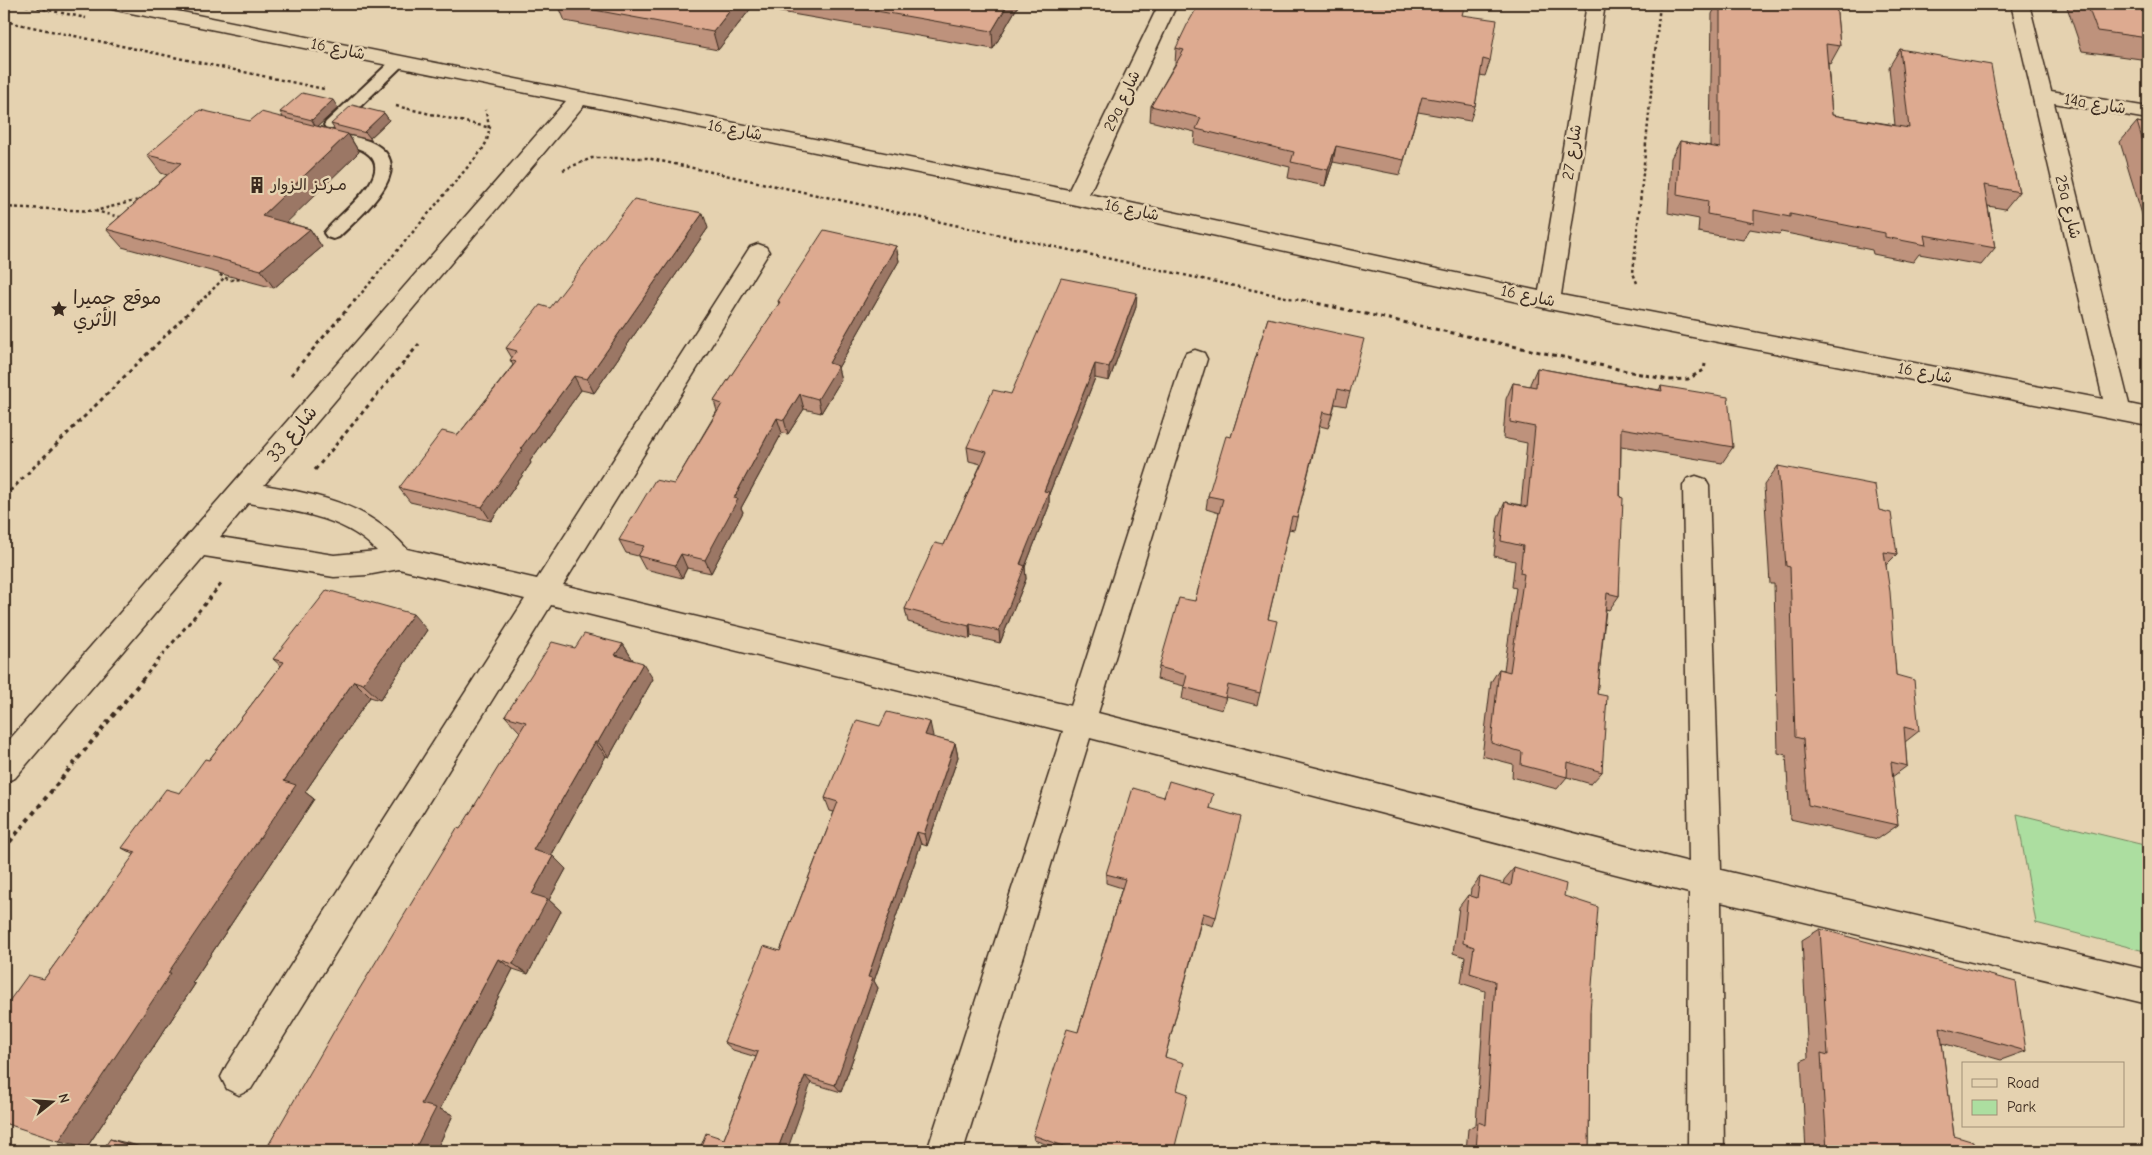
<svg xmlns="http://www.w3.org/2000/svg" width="2152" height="1155" font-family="'Comic Neue','Playpen Sans Arabic',sans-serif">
	<rect width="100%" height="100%" fill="#e5d2b0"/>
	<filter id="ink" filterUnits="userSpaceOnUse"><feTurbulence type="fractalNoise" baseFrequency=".02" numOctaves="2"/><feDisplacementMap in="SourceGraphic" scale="10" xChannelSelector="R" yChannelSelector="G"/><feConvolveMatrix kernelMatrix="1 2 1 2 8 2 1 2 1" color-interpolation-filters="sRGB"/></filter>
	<g filter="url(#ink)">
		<polygon fill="#acdea0" stroke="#74845f" points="2017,814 2148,846 2148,952 2036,923"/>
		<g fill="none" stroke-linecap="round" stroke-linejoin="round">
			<g stroke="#3b2a1e" stroke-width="4">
				<g id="service">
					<polygon points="399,57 404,58 406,61 404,64 338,128 326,128 324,125 326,122 394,58"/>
					<path d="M326,132C342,135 360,136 375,144C419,169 360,216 339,237L333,239L327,237L324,233C337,214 403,171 362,150C349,144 334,144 320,140L318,137L320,134Z"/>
				</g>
			</g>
			<g stroke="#3b2a1e" stroke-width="3">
				<path id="minor" d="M107,4H142L1069,190L1159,4H1177L1089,194L1539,291L1587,4H1605L1561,295L2103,399L2011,4H2029L2051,91L2148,107V119L2054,103L2129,404L2148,408V426L1549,309L1076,205L584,105L264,485C320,495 368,504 407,549L537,579L750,247L758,244L766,247L769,252L563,585L1071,706L1183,359L1186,353L1195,350L1204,353L1207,359L1098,713L1689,862L1683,486L1687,479L1696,476L1705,479L1709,486L1721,870L2148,970V1004L1721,902L1724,1151H1688L1689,893L1090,738L963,1151H927L1063,731L551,605L251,1089L239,1095L227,1089L221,1077L227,1065L525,599L399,569L367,575L334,577L204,556L15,778L4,782V746L566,101L116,10L109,8ZM248,503C293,511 344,516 377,551L334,555L220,537Z"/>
			</g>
			<g stroke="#3b2a1e" stroke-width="2.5" stroke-dasharray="3 3" stroke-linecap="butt">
				<polyline points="20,4 86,18"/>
				<polyline points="4,21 324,89"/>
				<polyline points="396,106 491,128"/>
				<polyline points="563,170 592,158 647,158 1308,302"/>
				<polyline points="4,207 95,211 142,199"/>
				<polyline points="95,211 124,218"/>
				<polyline points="218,270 218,274 230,280 244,279"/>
				<polyline points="1637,283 1633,273 1660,4"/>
				<polyline points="200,302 224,278"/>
				<path d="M354,302L482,150C491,136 490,125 485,110"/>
			</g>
			<g stroke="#3b2a1e" stroke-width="3" stroke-dasharray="4 4" stroke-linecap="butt">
				<polyline points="1302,300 1668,380 1688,379 1704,370 1705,364"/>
				<polyline points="291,375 355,300"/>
				<polyline points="315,470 419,344"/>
				<polyline points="4,497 201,300"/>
				<polyline points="142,680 222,583"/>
			</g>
			<polyline stroke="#3b2a1e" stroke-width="4" stroke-dasharray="4.5 4.5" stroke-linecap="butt" points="4,849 143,679"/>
			<use href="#service" fill="#e5d2b0" fill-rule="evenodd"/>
			<use href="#minor" fill="#e5d2b0" fill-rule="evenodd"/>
		</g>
		<g fill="#be927c" stroke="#3b2a1e">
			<polygon points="533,4 1019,4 993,49 752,7 718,50 565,21 560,9"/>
			<polygon points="1717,4 1836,4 1840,46 1830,64 1828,63 1832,115 1895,125 1889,67 1900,49 1997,99 2019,192 2005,209 1988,206 1995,248 1981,265 1919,254 1913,262 1873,254 1872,250 1781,232 1779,234 1750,229 1743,240 1698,232 1699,219 1668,213 1671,158 1680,141 1710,146 1712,14"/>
			<polygon points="2066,4 2148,4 2148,60 2082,51"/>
			<polygon points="1462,15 1490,61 1485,76 1480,75 1475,106 1470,121 1418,112 1400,175 1333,162 1325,186 1288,178 1290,167 1194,144 1195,132 1150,121 1151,106 1175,64 1176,48"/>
			<polygon points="338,108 318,126 335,130 331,124 384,113 389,120 370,138 371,140 349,135 359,152 286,222 310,229 322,247 274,288 122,247 106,229 167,175 161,173 147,155 250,121 283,117 280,112"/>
			<polygon points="2137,122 2148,124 2148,234 2120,142"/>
			<polygon points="708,228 594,393 581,390 530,461 531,463 491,521 410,502 399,488 458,435 513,365 510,360 512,358 506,348 550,308"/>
			<polygon points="896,246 899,261 838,368 841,380 821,413 804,409 788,434 782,433 741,508 743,512 711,573 687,568 682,578 645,569 638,556 626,553 619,540 674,484 717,411 714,401 779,304 778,301"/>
			<polygon points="1136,307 1109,381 1095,378 1049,494 1049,506 1025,567 1026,579 1000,643 971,636 970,639 908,622 905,609 944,545 981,464 969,461 967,447 1011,394"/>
			<polygon points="1268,318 1350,392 1346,406 1335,404 1328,428 1320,426 1294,530 1289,529 1268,619 1260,693 1257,705 1226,697 1222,710 1182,699 1184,686 1157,679 1159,667 1195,601 1219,513 1206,509 1208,496 1231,437"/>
			<polygon points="1537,368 1659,390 1661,386 1733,447 1722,463 1621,446 1619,596 1609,610 1606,609 1597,694 1602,772 1591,784 1567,777 1557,789 1512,777 1513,764 1482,756 1491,682 1499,669 1504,670 1516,588 1512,587 1515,561 1494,556 1498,517 1505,502 1521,505 1527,443 1503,438 1506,399 1513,383 1530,386 1530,384"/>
			<polygon points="1778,466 1879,510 1897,554 1886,565 1896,675 1919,731 1905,742 1907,766 1892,777 1898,825 1878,839 1790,819 1786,755 1778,753 1774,584 1770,584 1764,485"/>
			<polygon points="427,630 380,700 370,697 305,792 314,799 192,983 195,984 87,1147 44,979 135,855 122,848 180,793 209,760 281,666 273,659"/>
			<polygon points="623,644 633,660 653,679 609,757 606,756 551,856 566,869 549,900 561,911 528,974 513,969 440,1109 453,1115 436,1151 265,1151 520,732 519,731 505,716 575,648"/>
			<polygon points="933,736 932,737 955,743 958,757 927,846 921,844 874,981 878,988 841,1092 811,1083 724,1139 756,1057 733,1050 724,1042 780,951 834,812 830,811 825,798"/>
			<polygon points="1164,797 1209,808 1216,917 1213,926 1201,922 1165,1057 1177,1090 1174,1150 1173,1151 1065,1151 1034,1140 1033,1135 1078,1032 1122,888 1106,883 1106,874"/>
			<polygon points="1514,868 1564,896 1590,1012 1589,1151 1466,1151 1468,1129 1476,1124 1485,991 1461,983 1465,957 1453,953 1459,907 1468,895 1470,896 1471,889 1480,877 1503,884 1504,880"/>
			<polygon points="1820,929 2026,1051 2001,1060 1942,1043 1954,1136 1975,1151 1806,1151 1801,1061 1808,1058 1802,940"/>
		</g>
		<g fill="#9b7765" stroke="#3b2a1e">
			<polygon points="735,4 751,4 752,7 718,50 713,32"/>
			<polygon points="1008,4 1019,4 993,49 992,31"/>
			<polygon points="333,100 338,108 316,128 312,120"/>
			<polygon points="384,113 389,120 370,138 366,133 364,132"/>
			<polygon points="348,134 359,152 275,234 262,216"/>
			<polygon points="1336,146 1333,162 1325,186 1328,170"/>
			<polygon points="703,213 708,228 594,393 587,379"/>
			<polygon points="310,229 322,247 274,288 261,270"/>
			<polygon points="896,246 899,261 838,368 841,380 821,413 818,399 829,363"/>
			<polygon points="1137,293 1136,307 1109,381 1109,367"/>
			<polygon points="1095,364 1095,378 1049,494 1049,506 1025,567 1026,579 1000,643 999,631 1044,491"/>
			<polygon points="574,376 581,390 530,461 531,463 491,521 482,507 521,448"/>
			<polygon points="800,394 804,409 788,434 784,420"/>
			<polygon points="777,418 782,433 741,508 743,512 711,573 705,560 734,498"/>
			<polygon points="681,554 687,568 682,578 675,565"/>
			<polygon points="413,614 427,630 380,700 363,684"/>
			<polygon points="970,624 971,636 970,639 969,626"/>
			<polygon points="623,644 633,660 615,655"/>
			<polygon points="643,663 653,679 609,757 598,742"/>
			<polygon points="354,681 370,697 305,792 314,799 192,983 195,984 87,1147 59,1141 168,973 284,781"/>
			<polygon points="930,722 933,736 928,749 925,735"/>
			<polygon points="595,742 606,756 547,863 533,850"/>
			<polygon points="955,743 958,757 927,846 924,834"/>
			<polygon points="917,832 921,844 874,981 878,988 841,1092 835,1085 868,977"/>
			<polygon points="553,856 566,869 549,900 561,911 528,974 513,964 532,894"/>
			<polygon points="498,959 513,969 440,1109 453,1115 436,1151 414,1151 421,1104"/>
			<polygon points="805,1076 811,1083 787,1151 777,1151"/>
			<polygon points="110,1139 131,1144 152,1151 144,1151"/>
		</g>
		<g fill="#ddaa90" stroke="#3b2a1e">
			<polygon points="562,4 735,4 713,32"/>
			<polygon points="836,4 1008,4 992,31"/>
			<polygon points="1199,4 1465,4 1462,15 1497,20 1490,61 1483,59 1475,106 1422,97 1404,160 1336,146 1328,170 1291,162 1294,152 1196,129 1201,118 1151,106 1184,50 1176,48 1187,25"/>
			<polygon points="1720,4 1836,4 1840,46 1826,44 1832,115 1909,128 1900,49 1991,65 1997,99 2019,192 1984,185 1995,248 1924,235 1926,245 1885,237 1885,233 1790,214 1790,217 1754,210 1754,223 1707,214 1708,201 1677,195 1680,141 1720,148"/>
			<polygon points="2087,4 2148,4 2148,38 2097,31"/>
			<polygon points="302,93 333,100 312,120 280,112"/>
			<polygon points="352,105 384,113 364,132 366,133 331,124"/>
			<polygon points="200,110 250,121 261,112 348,134 262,216 310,229 261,270 106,229 181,163 147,155"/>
			<polygon points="2137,122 2148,124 2148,158"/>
			<polygon points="634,199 703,213 587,379 574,376 521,448 523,449 482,507 399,488 442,431 458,435 516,362 510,360 517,351 506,348 540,305 550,308"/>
			<polygon points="824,230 896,246 829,363 838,366 818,399 800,394 784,420 777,418 734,498 738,499 705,560 681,554 675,565 638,556 644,546 619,540 655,480 674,484 722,404 714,401 780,302 778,301"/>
			<polygon points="1061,278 1137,293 1109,367 1095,364 1044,491 1049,492 1020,564 1025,566 999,631 970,624 969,626 905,609 935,543 944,545 987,452 967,447 993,390 1011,394"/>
			<polygon points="1268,318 1364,339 1350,392 1338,389 1332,414 1323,412 1297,517 1292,516 1268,619 1277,621 1260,693 1228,685 1225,698 1184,687 1187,675 1159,667 1179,598 1195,601 1223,499 1208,496 1226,436 1231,437"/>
			<polygon points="1537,368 1662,391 1661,386 1728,397 1733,447 1621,428 1620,497 1623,498 1619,596 1607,593 1597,694 1607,696 1602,772 1568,762 1567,777 1521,765 1522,752 1491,743 1499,669 1510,672 1524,574 1520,573 1523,546 1501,541 1505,502 1527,507 1535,427 1510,422 1513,383 1536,387"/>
			<polygon points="1778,466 1875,485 1879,510 1891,513 1897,554 1884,552 1890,592 1896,675 1914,680 1919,731 1904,727 1907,766 1891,762 1898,825 1808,805 1803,739 1795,737 1790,567 1786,566"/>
			<polygon points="327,590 413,614 363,684 354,681 284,781 296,785 168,973 171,973 59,1141 4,1123 4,1008 28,975 44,979 136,852 122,848 166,789 180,793 205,759 209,760 284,662 273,659"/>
			<polygon points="584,634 623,644 615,655 643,663 598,742 595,742 533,850 553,856 532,894 548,899 513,964 498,959 421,1104 436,1108 414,1151 265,1151 337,1026 457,828 460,829 526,722 505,716 552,642 575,648"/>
			<polygon points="887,712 930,722 925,735 955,743 924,834 917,832 868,977 873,978 835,1085 805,1076 777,1151 699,1151 706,1133 724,1139 758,1052 724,1042 764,946 780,951 838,802 825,798 857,720 880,726"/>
			<polygon points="1169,781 1213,794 1209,808 1241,817 1216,917 1203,913 1165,1057 1184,1063 1177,1090 1188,1094 1174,1150 1164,1146 1163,1151 1072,1151 1072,1149 1033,1135 1067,1029 1078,1032 1125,879 1106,874 1133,788 1164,797"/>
			<polygon points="1514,868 1566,884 1564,896 1598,907 1590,1012 1589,1151 1476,1151 1478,1122 1486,1125 1495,981 1470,973 1474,947 1463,943 1468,895 1477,898 1480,877 1511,886"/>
			<polygon points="1820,929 2016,982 2026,1051 1940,1027 1954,1136 1974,1142 1975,1151 1827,1151 1821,1053 1828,1055"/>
			<polygon points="110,1139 144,1151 102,1151"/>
		</g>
	</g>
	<defs>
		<g id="building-bare" transform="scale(1.35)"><path d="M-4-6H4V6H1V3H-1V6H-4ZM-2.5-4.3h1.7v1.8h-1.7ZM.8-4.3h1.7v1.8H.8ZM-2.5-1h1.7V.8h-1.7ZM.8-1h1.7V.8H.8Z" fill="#3b2a1e" stroke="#e5d2b0" stroke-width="2.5" paint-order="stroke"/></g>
		<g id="sight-bare" transform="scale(1.35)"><path d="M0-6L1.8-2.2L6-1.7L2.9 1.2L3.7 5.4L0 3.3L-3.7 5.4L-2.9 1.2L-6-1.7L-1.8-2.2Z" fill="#3b2a1e" stroke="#e5d2b0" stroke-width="2.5" paint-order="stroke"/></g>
	</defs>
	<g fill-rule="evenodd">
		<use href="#building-bare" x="257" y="185"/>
		<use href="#sight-bare" x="59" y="309"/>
	</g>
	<g text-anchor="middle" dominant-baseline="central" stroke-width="5" stroke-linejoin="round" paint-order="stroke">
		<g font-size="16" fill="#3b2a1e" stroke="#e5d2b0">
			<text transform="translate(338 49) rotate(12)">شارع 16</text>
			<text transform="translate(1122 101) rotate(-65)">29a شارع</text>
			<text transform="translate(2095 104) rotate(9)">14a شارع</text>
			<text transform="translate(735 130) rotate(11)">شارع 16</text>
			<text transform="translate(1572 152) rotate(-81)">شارع 27</text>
			<text transform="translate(2068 207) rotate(76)">25a شارع</text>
			<text transform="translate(1132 210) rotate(12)">شارع 16</text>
			<text transform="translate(1528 296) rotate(12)">شارع 16</text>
			<text transform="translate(1925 373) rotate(11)">شارع 16</text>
		</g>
		<g font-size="16" fill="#3b2a1e" stroke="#e5d2b0" text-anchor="start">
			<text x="271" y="185">مـركـز الـزوار</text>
		</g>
		<g font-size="19" fill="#3b2a1e" stroke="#e5d2b0" text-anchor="start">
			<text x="73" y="298">موقع جميرا<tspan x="73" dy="22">الأثري</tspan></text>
		</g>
		<g font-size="19" fill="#3b2a1e" stroke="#e5d2b0">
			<text transform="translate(292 434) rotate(-50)">شارع 33</text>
		</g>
	</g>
	<rect width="2152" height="1155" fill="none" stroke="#e5d2b0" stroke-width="20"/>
	<rect x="10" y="10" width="2132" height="1135" fill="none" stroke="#3b2a1e" stroke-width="2" filter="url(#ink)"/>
	<rect x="1962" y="1062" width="162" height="65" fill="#e5d2b0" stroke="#a18f76"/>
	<rect x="1972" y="1079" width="25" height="8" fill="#e5d2b0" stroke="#a18f76"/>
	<text x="2007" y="1088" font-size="15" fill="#3b2a1e">Road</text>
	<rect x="1972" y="1100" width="25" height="15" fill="#acdea0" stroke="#a18f76"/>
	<text x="2007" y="1112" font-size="15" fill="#3b2a1e">Park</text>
	<g transform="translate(52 1102) rotate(73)" stroke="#e5d2b0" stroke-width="4" paint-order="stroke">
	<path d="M0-4L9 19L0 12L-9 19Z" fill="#3b2a1e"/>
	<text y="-8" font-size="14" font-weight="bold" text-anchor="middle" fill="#3b2a1e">N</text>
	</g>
</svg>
